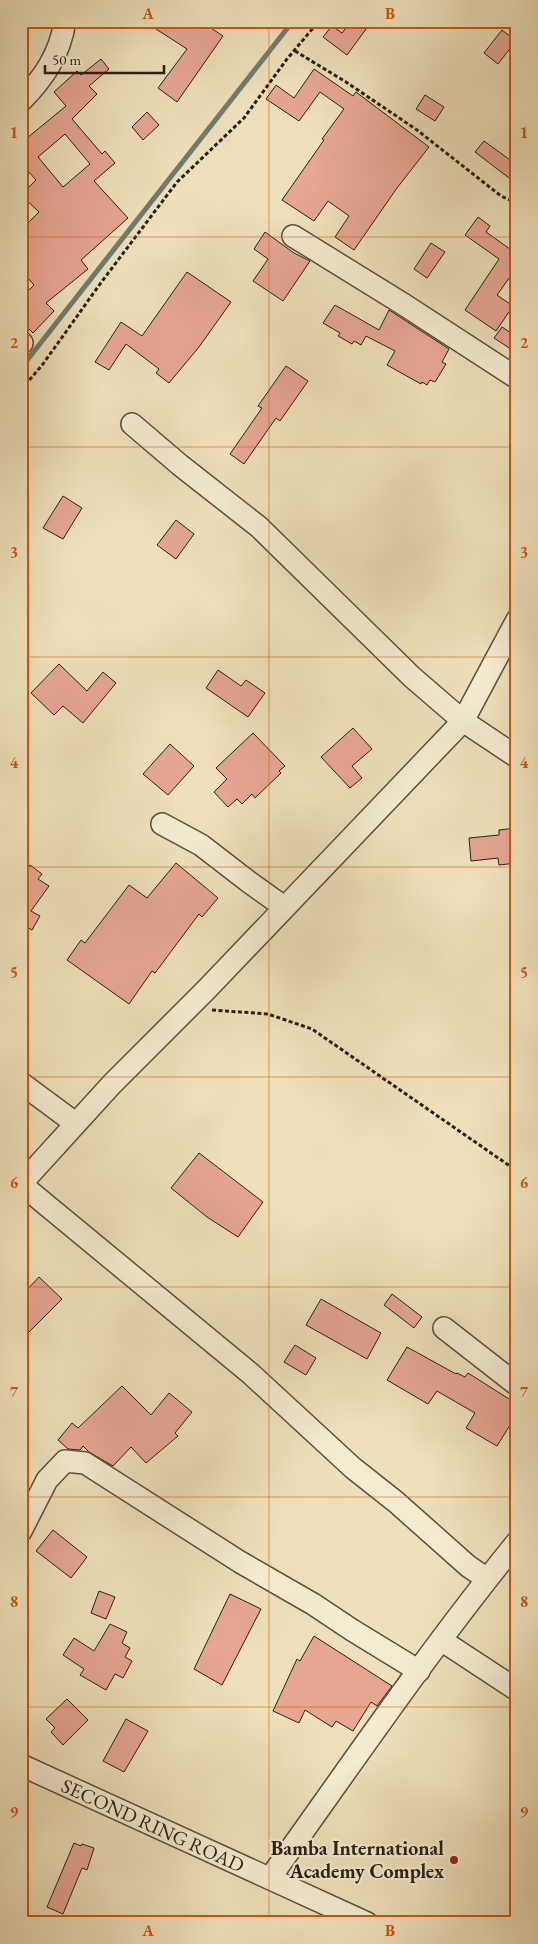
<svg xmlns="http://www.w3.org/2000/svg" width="538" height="1944" font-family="'EB Garamond',serif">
	<rect width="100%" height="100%" fill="#eee1ba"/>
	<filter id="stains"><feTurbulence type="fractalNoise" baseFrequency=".004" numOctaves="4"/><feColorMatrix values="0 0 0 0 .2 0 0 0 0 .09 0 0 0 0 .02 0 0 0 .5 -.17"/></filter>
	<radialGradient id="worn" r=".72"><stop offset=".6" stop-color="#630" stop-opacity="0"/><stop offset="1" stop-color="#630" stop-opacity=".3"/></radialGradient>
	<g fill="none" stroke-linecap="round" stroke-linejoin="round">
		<polyline stroke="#6d7d74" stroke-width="5" points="21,368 293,21"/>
	</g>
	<g fill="#e6a692" stroke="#2a1e18" fill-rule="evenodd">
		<polygon points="162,21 200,21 223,36 177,102 158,88 187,49 156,29"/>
		<polygon points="351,21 372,21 347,55 323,37 332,26 342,33"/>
		<polygon points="502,30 516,41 498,64 484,53"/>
		<path d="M101,59L109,69L89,86L97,94L72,119L102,154L105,151L115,163L94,181L128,218L81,260L88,269L46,303L54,311L33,333L21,321V298L34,285L21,270V230L39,212L21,195L36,180L21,163V143L66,106L54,92L77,71L81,75ZM65,134L90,164L63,187L38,157Z"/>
		<polygon points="314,69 353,96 356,92 429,147 397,188 354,250 335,237 349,216 328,201 314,221 282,200 324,140 322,139 344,109 320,92 299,121 266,99 276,85 294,98"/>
		<polygon points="425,95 444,107 435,121 416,109"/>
		<polygon points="147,112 159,125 143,140 132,127"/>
		<polygon points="484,141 517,165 517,184 475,152"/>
		<polygon points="478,217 490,226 486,232 517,254 517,267 497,295 513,306 496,331 465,310 499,259 465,235"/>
		<polygon points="265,232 294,253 310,261 283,301 253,281 268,259 254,249"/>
		<polygon points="431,243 445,252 427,278 414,269"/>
		<polygon points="187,272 231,302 199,347 169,383 156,373 159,369 126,344 109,370 95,362 121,322 142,336"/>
		<polygon points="335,305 379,330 389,310 449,349 442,362 446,364 435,382 430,380 427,385 422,382 421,384 387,365 395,351 366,336 361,345 354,341 352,344 338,336 340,333 323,323"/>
		<polygon points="502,327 517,337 517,353 494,338"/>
		<polygon points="286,366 308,381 280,421 276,418 244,464 230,454 262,408 258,406"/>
		<polygon points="63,496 82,508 63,539 43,528"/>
		<polygon points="176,520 194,534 176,559 157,545"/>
		<polygon points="59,664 87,691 103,672 116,683 83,723 63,706 54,715 31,693"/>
		<polygon points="218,670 241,686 246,680 265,693 248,717 206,688"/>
		<polygon points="353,728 372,749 352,766 362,778 350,788 321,757"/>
		<polygon points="253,733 285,766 279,771 281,773 255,798 252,794 242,804 237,799 228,807 214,792 227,779 216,768"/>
		<polygon points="170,744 194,766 168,795 143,774"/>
		<polygon points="517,828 517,863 499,865 498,858 471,861 469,838 499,835 499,830"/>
		<polygon points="176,863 218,898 202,917 199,914 155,973 152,971 129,1004 67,960 81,940 85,943 129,885 147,898"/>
		<polygon points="30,865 42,874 38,879 49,886 31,911 40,916 32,930 21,924 21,866 27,870"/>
		<polygon points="199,1153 263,1202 238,1237 207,1217 171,1188"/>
		<polygon points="39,1277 62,1299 21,1340 21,1296"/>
		<polygon points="392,1294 422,1317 414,1328 384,1305"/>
		<polygon points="321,1299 381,1333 367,1359 306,1325"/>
		<polygon points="295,1345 316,1358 306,1375 284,1362"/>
		<polygon points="407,1347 456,1374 457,1373 465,1377 468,1373 517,1404 517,1414 497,1446 466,1428 475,1413 437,1391 428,1404 387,1380"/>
		<polygon points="122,1386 151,1415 169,1393 192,1412 175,1433 178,1436 146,1463 131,1447 113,1466 89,1452 83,1446 80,1450 68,1449 58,1440 72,1423 78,1428"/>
		<polygon points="53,1530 87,1557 71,1578 36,1551"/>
		<polygon points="99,1591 115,1597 106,1619 91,1613"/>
		<polygon points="230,1594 261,1609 222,1685 194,1669"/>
		<polygon points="110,1624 127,1632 122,1643 130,1648 125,1657 132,1661 123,1678 115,1674 106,1690 80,1675 84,1669 63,1655 74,1638 94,1651"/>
		<polygon points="314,1636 392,1686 377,1706 371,1702 353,1731 336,1721 332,1727 305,1710 299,1723 273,1711 297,1659 300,1661"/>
		<polygon points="67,1699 88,1720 63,1745 51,1732 55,1728 46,1719"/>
		<polygon points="126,1719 148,1731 124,1772 103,1761"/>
		<polygon points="74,1843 81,1846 82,1844 94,1848 87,1870 82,1868 63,1914 47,1907"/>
	</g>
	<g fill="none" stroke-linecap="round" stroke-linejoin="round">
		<g stroke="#5b4f40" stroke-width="24">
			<g id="minor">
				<path d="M21,101C44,78 60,54 65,21"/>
				<polyline points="293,236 403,304 517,378"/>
				<polyline points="21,342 22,343"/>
				<polyline points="132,424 180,465 259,527 412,677 463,721 517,757"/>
				<polyline points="162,824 201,845 249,882 284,907"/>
				<polyline points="21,1083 75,1123"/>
				<polyline points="21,1184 112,1084 206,990 463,721 517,620"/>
				<polyline points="21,1184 251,1374 353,1468 396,1502 468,1566 487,1579"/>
				<polyline points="444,1328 517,1385"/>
				<polyline points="21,1531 47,1480 65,1461 85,1463 240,1562 313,1604 352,1630 419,1671"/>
				<polyline points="441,1640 517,1690"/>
				<path id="s1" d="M21,1765L367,1923"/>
				<path d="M270,1878C351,1765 429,1650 517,1542"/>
			</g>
		</g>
		<g stroke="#2a1e18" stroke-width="3" stroke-dasharray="4 2.5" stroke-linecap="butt">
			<polyline points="295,51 346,82 417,130 501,196 517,203"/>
			<polyline points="21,390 43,364 100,284 177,182 244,118 287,59 319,21"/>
			<polyline points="212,1010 268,1014 312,1029 517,1171"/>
		</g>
		<use href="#minor" stroke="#f4ecd2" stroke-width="21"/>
	</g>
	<path fill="none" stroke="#d5530d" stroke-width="1" stroke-opacity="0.55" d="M269,21V1923M21,237H517M21,447H517M21,657H517M21,867H517M21,1077H517M21,1287H517M21,1497H517M21,1707H517"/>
	<circle fill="#8f2418" stroke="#f4ecd2" stroke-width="2" cx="454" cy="1860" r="5"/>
	<g text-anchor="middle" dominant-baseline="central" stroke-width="4.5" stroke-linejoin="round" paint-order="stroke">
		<g font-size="20" fill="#2a1e18" stroke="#f4ecd2">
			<text stroke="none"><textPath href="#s1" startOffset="145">SECOND RING ROAD</textPath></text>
		</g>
		<g font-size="20" font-weight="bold" fill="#2a1e18" stroke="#f4ecd2" text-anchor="end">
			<text x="444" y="1848">Bamba International<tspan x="444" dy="23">Academy Complex</tspan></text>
		</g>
	</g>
	<rect width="538" height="1944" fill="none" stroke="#eee1ba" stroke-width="55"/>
	<path d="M45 65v8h119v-8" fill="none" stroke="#2a1e18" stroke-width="2.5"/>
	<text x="52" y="65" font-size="15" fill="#2a1e18" stroke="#f4ecd2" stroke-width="4" paint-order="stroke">50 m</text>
	<rect x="28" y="28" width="482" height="1888" fill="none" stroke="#d5530d" stroke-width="2"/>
	<g font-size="16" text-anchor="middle" font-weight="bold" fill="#d5530d">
		<text x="148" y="19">A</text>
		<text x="390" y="19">B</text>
		<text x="14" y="138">1</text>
		<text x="524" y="138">1</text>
		<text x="14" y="348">2</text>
		<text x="524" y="348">2</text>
		<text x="14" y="558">3</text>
		<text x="524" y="558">3</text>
		<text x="14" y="768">4</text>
		<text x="524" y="768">4</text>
		<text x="14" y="978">5</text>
		<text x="524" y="978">5</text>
		<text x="14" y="1188">6</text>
		<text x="524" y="1188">6</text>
		<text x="14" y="1397">7</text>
		<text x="524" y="1397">7</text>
		<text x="14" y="1607">8</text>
		<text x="524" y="1607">8</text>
		<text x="14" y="1817">9</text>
		<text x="524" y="1817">9</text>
		<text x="148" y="1936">A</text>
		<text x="390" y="1936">B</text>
	</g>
	<rect width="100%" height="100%" filter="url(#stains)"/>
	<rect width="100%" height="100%" fill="url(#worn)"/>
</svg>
